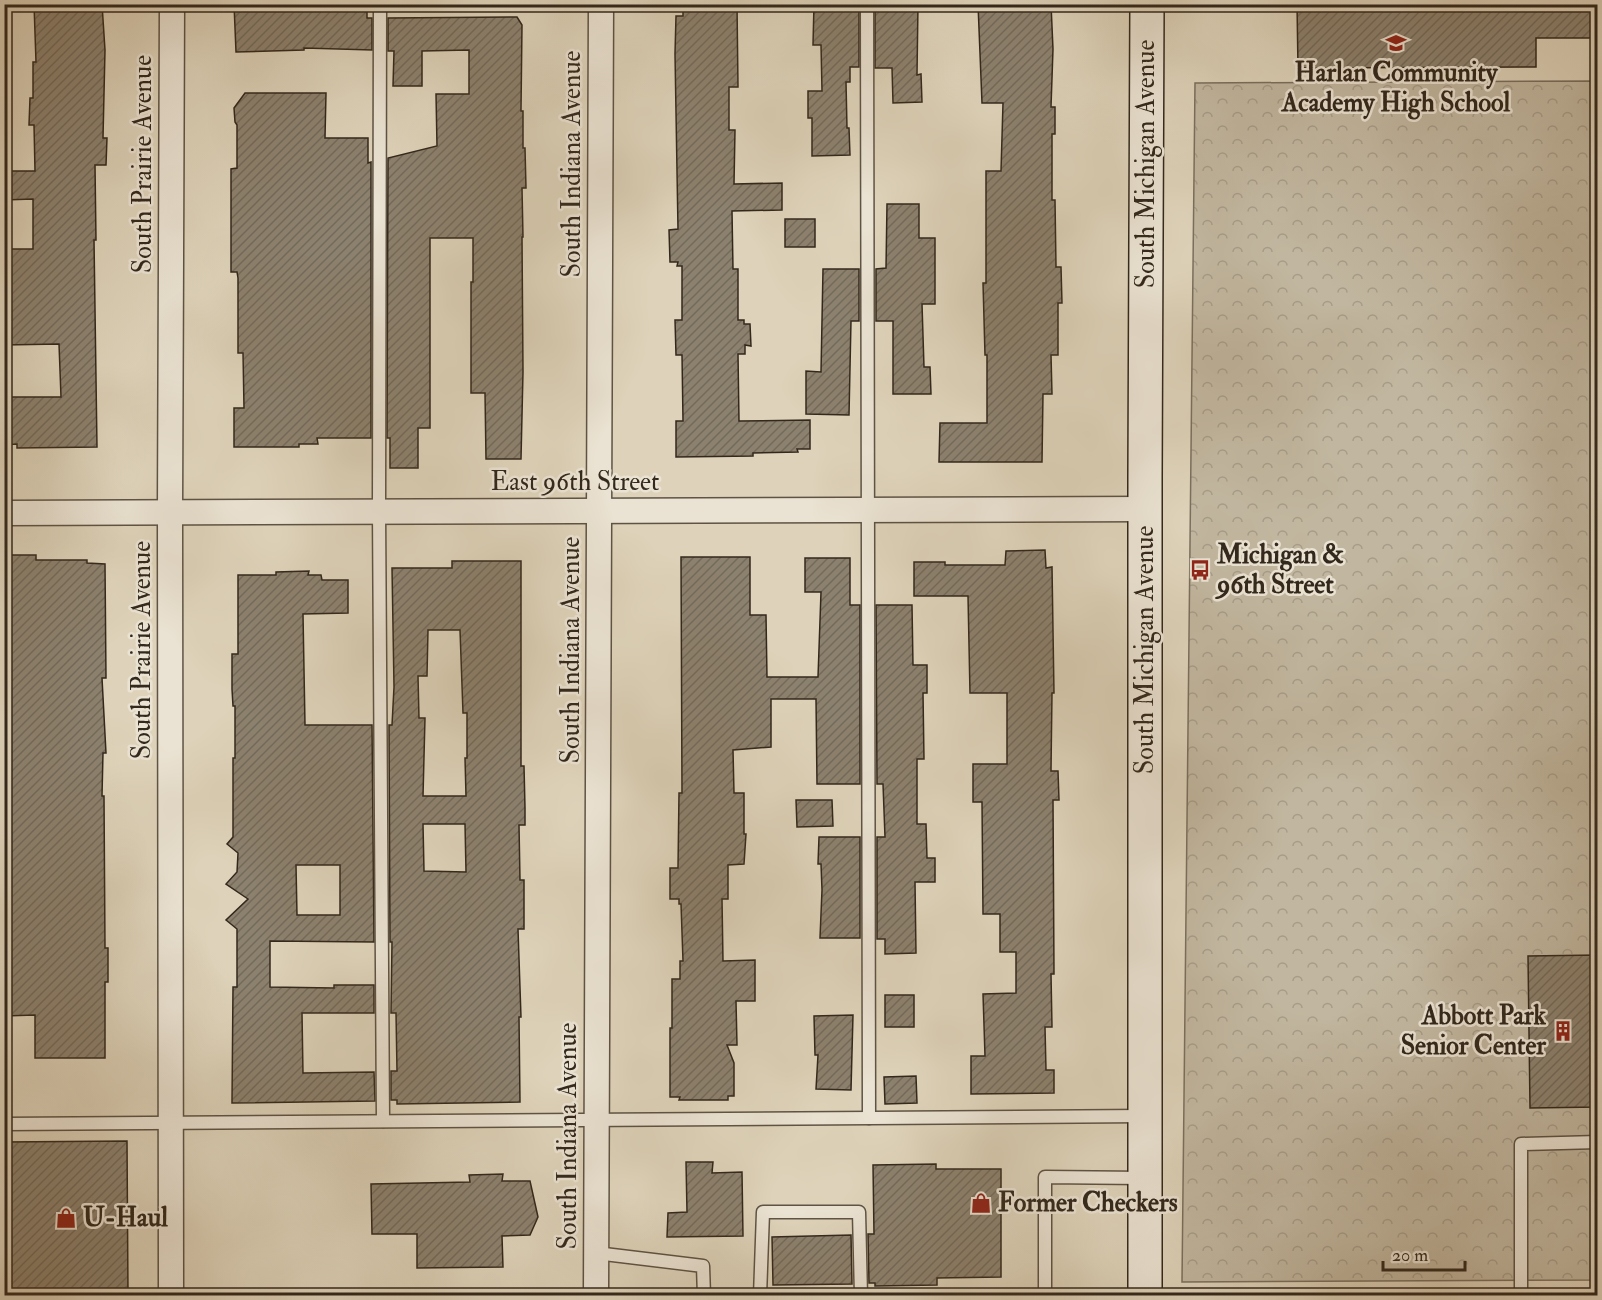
<svg xmlns="http://www.w3.org/2000/svg" width="1602" height="1300" font-family="'IM FELL Double Pica',serif">
	<defs>
		<pattern id="park-crowns" width="20" height="18" patternUnits="userSpaceOnUse" patternTransform="scale(1.5)"><rect width="20" height="18" fill="#c1b69f"/><path d="M2 6a3 3 0 1 1 6 0M12 15a3 3 0 1 1 6 0" fill="none" stroke="#a69c88"/></pattern>
		<pattern id="building-hatch" width="6" height="6" patternUnits="userSpaceOnUse" patternTransform="scale(1.5)"><rect width="6" height="6" fill="#8c816e"/><path d="M-1 1l2-2M0 6l6-6M5 7l2-2" fill="none" stroke="#736a5a"/></pattern>
	</defs>
	<rect width="100%" height="100%" fill="#ded3ba"/>
	<filter id="stains"><feTurbulence type="fractalNoise" baseFrequency=".00333" numOctaves="4"/><feColorMatrix values="0 0 0 0 .2 0 0 0 0 .09 0 0 0 0 .02 0 0 0 .5 -.17"/></filter>
	<radialGradient id="worn" r=".72"><stop offset=".6" stop-color="#630" stop-opacity="0"/><stop offset="1" stop-color="#630" stop-opacity=".3"/></radialGradient>
	<polygon fill="url(#park-crowns)" stroke="#7a6f5e" stroke-width="1.5" points="1597,81 1597,1280 1182,1282 1195,83"/>
	<g fill="url(#building-hatch)" stroke="#33281c" stroke-width="1.5" fill-rule="evenodd">
		<polygon points="34,4 102,4 105,50 103,138 107,138 106,165 95,165 96,240 94,240 97,447 17,448 17,444 4,445 4,397 61,397 59,344 4,345 4,249 33,249 33,199 4,200 4,171 35,171 34,125 29,125 30,98 33,98 33,62 36,62"/>
		<polygon points="234,4 367,4 367,18 372,18 372,50 304,48 304,50 236,52"/>
		<polygon points="683,4 737,4 738,87 729,87 729,130 735,130 734,184 782,183 782,210 732,211 733,269 738,269 738,320 744,320 744,324 750,324 751,346 745,345 745,354 738,354 739,421 810,420 810,449 797,449 798,452 753,453 753,456 676,457 676,421 683,421 682,355 676,355 675,320 682,320 682,266 677,266 678,262 670,262 669,230 678,229 675,54 676,16 683,16"/>
		<polygon points="814,4 859,4 859,67 850,67 850,82 846,82 847,128 849,128 850,155 812,156 812,118 808,118 808,91 822,91 821,45 813,45"/>
		<polygon points="875,4 918,4 917,75 921,74 922,102 893,103 892,68 875,68"/>
		<polygon points="978,4 1051,4 1053,49 1051,107 1055,107 1055,134 1052,134 1052,200 1055,200 1056,267 1061,267 1062,303 1058,303 1058,355 1051,355 1052,394 1043,394 1042,462 939,462 940,423 987,423 987,355 985,355 983,283 986,283 986,171 1001,171 1003,103 982,103"/>
		<polygon points="1297,4 1596,4 1596,38 1536,38 1536,67 1298,68"/>
		<polygon points="517,17 522,25 521,111 523,111 523,148 525,148 526,188 522,188 523,237 522,237 523,372 521,459 486,459 485,393 471,393 471,282 473,282 473,238 430,238 430,428 418,428 418,468 390,468 390,438 387,438 388,158 437,146 436,94 469,94 469,50 422,51 422,86 393,86 394,51 388,51 388,18"/>
		<polygon points="245,93 326,93 325,138 368,138 368,163 371,162 371,438 317,438 318,444 299,444 299,447 234,447 234,408 244,408 243,353 238,353 238,278 237,272 231,272 231,169 237,168 237,125 235,122 234,108"/>
		<polygon points="887,204 919,204 919,238 935,238 935,304 922,304 924,367 930,367 931,394 893,394 893,321 876,321 876,269 886,268"/>
		<rect x="785" y="219" width="30" height="28"/>
		<polygon points="823,269 859,269 859,321 851,321 849,415 806,414 806,371 821,372"/>
		<polygon points="1045,550 1046,568 1052,567 1054,693 1052,693 1051,771 1058,771 1059,800 1053,800 1054,974 1051,974 1052,1027 1045,1027 1046,1070 1054,1070 1054,1093 971,1094 971,1056 985,1056 983,994 1016,993 1016,952 1000,952 1000,914 983,914 982,802 973,802 973,764 1007,764 1007,693 970,693 968,596 914,596 914,562 945,562 945,565 1005,565 1006,551"/>
		<polygon points="8,555 36,555 36,560 87,560 87,563 105,564 106,678 102,678 106,753 103,753 102,796 104,796 105,948 108,948 108,982 105,982 105,1058 35,1058 35,1015 4,1016 4,569 8,568"/>
		<polygon points="681,557 750,557 750,615 766,615 767,677 818,677 821,592 805,592 805,558 850,558 850,605 860,605 860,784 817,784 816,699 771,699 771,747 733,750 734,793 744,793 744,834 746,834 744,864 728,865 728,899 722,899 723,961 755,960 755,1001 736,1001 737,1045 727,1045 734,1063 734,1096 728,1096 728,1100 679,1100 680,1097 670,1097 670,1028 672,1028 672,979 680,979 680,961 683,961 681,904 679,904 679,899 670,899 670,868 678,868 679,793 682,793"/>
		<path d="M452,561H521V766H524L525,808V825H519L520,880H524V929H518L521,1017H519L520,1102L397,1104V1100H391V1071H397L396,1013H391L392,942H390L389,725H392L394,687L392,568H452ZM428,630H460L463,713H467V758H465L466,796H423L425,718H419L418,676H427ZM423,824H465L466,872L424,871Z"/>
		<path d="M309,571L308,575H321L322,580H348V613L303,614L305,725H372L374,942L270,941V987L334,988V985H374V1013H302L303,1073L374,1072L375,1101L232,1103L233,987H237V929L226,920L248,899L226,884L237,872L238,853L227,844L233,837V758H235V706H233L232,689V654H238V575H276V572ZM296,865H340V915H297Z"/>
		<polygon points="876,605 912,605 913,665 927,665 927,693 923,693 924,759 917,759 917,824 926,824 927,858 935,858 935,882 915,882 916,953 885,954 885,939 877,939 877,837 885,837 883,784 877,784"/>
		<polygon points="796,800 832,800 833,826 797,827"/>
		<polygon points="819,837 860,837 860,938 820,938 822,890 821,864 818,864"/>
		<polygon points="1598,955 1598,1107 1530,1108 1528,956"/>
		<rect x="885" y="995" width="29" height="32"/>
		<polygon points="853,1015 851,1090 816,1089 818,1055 815,1055 814,1016"/>
		<polygon points="916,1076 917,1103 885,1104 884,1077"/>
		<polygon points="127,1141 128,1295 4,1296 4,1142"/>
		<polygon points="686,1162 713,1162 712,1173 742,1172 743,1236 667,1237 668,1213 687,1212"/>
		<polygon points="936,1164 936,1169 1001,1169 1001,1277 937,1278 937,1285 875,1286 875,1283 869,1283 868,1234 874,1234 873,1165"/>
		<polygon points="503,1174 502,1181 530,1181 538,1217 530,1235 502,1236 503,1267 417,1268 417,1234 372,1234 371,1184 470,1182 469,1175"/>
		<polygon points="851,1235 852,1284 773,1285 772,1237"/>
	</g>
	<g fill="none" stroke-linecap="round" stroke-linejoin="round">
		<g stroke="#5e5344" stroke-width="15">
			<g id="service">
				<polyline points="380,4 379,511 383,1121"/>
				<polyline points="867,4 869,1118"/>
				<polyline points="4,1124 1143,1116"/>
				<polyline points="596,1253 703,1266 704,1296"/>
				<polyline points="760,1296 763,1212 859,1212 861,1296"/>
				<polyline points="1045,1296 1045,1177 1143,1178"/>
				<polyline points="1521,1296 1521,1144 1598,1142"/>
			</g>
		</g>
		<g stroke="#5e5344" stroke-width="27">
			<g id="minor">
				<polyline points="4,513 1145,509"/>
				<polyline points="171,1296 170,512 172,4"/>
				<polyline points="596,1296 601,4"/>
			</g>
		</g>
		<g stroke="#33281c" stroke-width="36">
			<polyline id="secondary" points="1145,1296 1145,476 1147,4"/>
		</g>
		<use href="#service" stroke="#eae2d2" stroke-width="12"/>
		<use href="#minor" stroke="#eae2d2" stroke-width="24"/>
		<use href="#secondary" stroke="#eae2d2" stroke-width="33"/>
	</g>
	<defs>
		<g id="school-bare" transform="scale(1.62)"><path d="M0-5L7-2L0 1L-7-2ZM-4 1L0 2.5L4 1V4Q0 6-4 4Z" fill="#8f2418" stroke="#eae2d2" stroke-width="2.5" paint-order="stroke"/></g>
		<g id="bus-bare" transform="scale(1.62)"><path d="M-5-6H5V4H4V6H2V4H-2V6H-4V4H-5ZM-3.5-4V0h7V-4ZM-3.5 1.2v1.5H-2V1.2ZM2 1.2v1.5H3.5V1.2Z" fill="#8f2418" stroke="#eae2d2" stroke-width="2.5" paint-order="stroke"/></g>
		<g id="building-bare" transform="scale(1.62)"><path d="M-4-6H4V6H1V3H-1V6H-4ZM-2.5-4.3h1.7v1.8h-1.7ZM.8-4.3h1.7v1.8H.8ZM-2.5-1h1.7V.8h-1.7ZM.8-1h1.7V.8H.8Z" fill="#8f2418" stroke="#eae2d2" stroke-width="2.5" paint-order="stroke"/></g>
		<g id="shop-bare" transform="scale(1.62)"><path d="M-5-2.5h2.3a2.7 3.5 0 0 1 5.4 0H5L5.5 6h-11ZM-1.5-2.5h3a1.5 2.3 0 0 0-3 0Z" fill="#8f2418" stroke="#eae2d2" stroke-width="2.5" paint-order="stroke"/></g>
	</defs>
	<g fill-rule="evenodd">
		<use href="#school-bare" x="1396" y="43"/>
		<use href="#bus-bare" x="1200" y="570"/>
		<use href="#building-bare" x="1563" y="1031"/>
		<use href="#shop-bare" x="981" y="1203"/>
		<use href="#shop-bare" x="66" y="1218"/>
	</g>
	<g text-anchor="middle" dominant-baseline="central" stroke-width="5" stroke-linejoin="round" paint-order="stroke">
		<g font-size="26" font-weight="bold" fill="#33281c" stroke="#eae2d2" text-anchor="start">
			<text x="1396" y="73" text-anchor="middle">Harlan Community<tspan x="1396" dy="30">Academy High School</tspan></text>
			<text x="1217" y="555">Michigan &amp;<tspan x="1217" dy="30">96th Street</tspan></text>
			<text x="1546" y="1016" text-anchor="end">Abbott Park<tspan x="1546" dy="30">Senior Center</tspan></text>
			<text x="998" y="1203">Former Checkers</text>
			<text x="83" y="1218">U-Haul</text>
		</g>
		<g font-size="26" fill="#33281c" stroke="#eae2d2">
			<text transform="translate(143 164) rotate(-90)">South Prairie Avenue</text>
			<text transform="translate(572 164) rotate(-90)">South Indiana Avenue</text>
			<text transform="translate(1146 164) rotate(-90)">South Michigan Avenue</text>
			<text x="575" y="482">East 96th Street</text>
			<text transform="translate(142 650) rotate(-90)">South Prairie Avenue</text>
			<text transform="translate(571 650) rotate(-90)">South Indiana Avenue</text>
			<text transform="translate(1145 650) rotate(-90)">South Michigan Avenue</text>
			<text transform="translate(568 1136) rotate(-90)">South Indiana Avenue</text>
		</g>
	</g>
	<rect width="1602" height="1300" fill="none" stroke="#ded3ba" stroke-width="24"/>
	<rect x="6" y="6" width="1590" height="1288" fill="none" stroke="#33281c" stroke-width="3"/>
	<rect x="12" y="12" width="1578" height="1276" fill="none" stroke="#33281c" stroke-width="1.5"/>
	<path d="M1383 1261v9h82v-9" fill="none" stroke="#33281c" stroke-width="3"/>
	<text x="1392" y="1261" font-size="18" fill="#33281c" stroke="#eae2d2" stroke-width="4.5" paint-order="stroke">20 m</text>
	<rect width="100%" height="100%" filter="url(#stains)"/>
	<rect width="100%" height="100%" fill="url(#worn)"/>
</svg>
